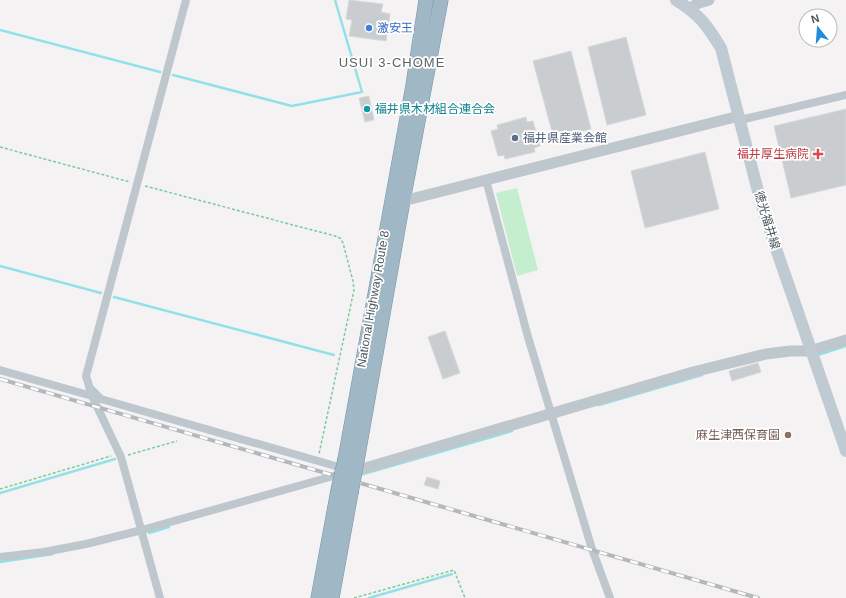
<svg xmlns="http://www.w3.org/2000/svg" width="846" height="598" font-family="Helvetica,'Noto Sans JP',sans-serif">
	<rect width="100%" height="100%" fill="#f4f2f2"/>
	<polygon fill="#c4eece" points="517,188 538,270 517,276 496,193"/>
	<g fill="none" stroke-linecap="round" stroke-linejoin="round">
		<g stroke="#93e1e8" stroke-width="2.5">
			<polyline points="0,30 160,72"/>
			<polyline points="173,75 292,106 362,92 335,0"/>
			<polyline points="0,266 101,293"/>
			<polyline points="114,297 334,355"/>
			<polyline points="818,355 846,346"/>
			<polyline points="599,405 702,375"/>
			<polyline points="360,475 512,431"/>
			<polyline points="0,493 115,459"/>
			<polyline points="149,533 169,527"/>
			<polyline points="0,562 53,554"/>
			<polyline points="369,598 452,574"/>
		</g>
	</g>
	<g fill="#c9cdd0" stroke="#d6d9dc">
		<polygon points="349,0 383,4 381,12 390,14 386,41 349,36 352,20 346,19"/>
		<polygon points="626,37 646,115 607,125 588,47"/>
		<polygon points="571,51 591,129 554,139 533,61"/>
		<polygon points="369,96 374,120 365,122 359,98"/>
		<polygon points="846,109 846,185 791,198 774,126"/>
		<polygon points="526,117 527,122 533,121 540,146 534,148 535,152 505,159 504,155 498,156 491,131 498,129 497,125"/>
		<polygon points="705,152 719,209 645,228 631,171"/>
		<polygon points="445,331 460,373 443,379 428,337"/>
		<polygon points="758,363 761,372 732,381 729,371"/>
		<polygon points="427,477 440,481 438,489 424,485"/>
	</g>
	<g fill="none" stroke-linecap="round" stroke-linejoin="round">
		<g stroke="#7895a9" stroke-width="15">
			<g id="trunk">
				<polyline points="345,459 413,85 426,0"/>
				<polyline points="357,461 403,201 441,0"/>
				<polyline points="318,598 338,490"/>
				<polyline points="332,598 351,493"/>
			</g>
		</g>
		<g stroke="#7dca9a" stroke-width="1.5" stroke-dasharray="3 2" stroke-linecap="butt">
			<polyline points="0,147 130,182"/>
			<polyline points="145,186 335,236 340,238 343,243 353,281 354,290 319,454"/>
			<polyline points="128,455 177,441"/>
			<polyline points="0,489 111,456"/>
			<polyline points="354,598 454,570 465,598"/>
		</g>
		<g stroke="#bec7cd" stroke-width="8">
			<polyline points="740,120 846,95"/>
			<polyline points="486,180 528,337 592,549 610,598"/>
			<polyline points="0,370 92,396"/>
			<polyline points="90,388 101,399 346,469"/>
			<polyline points="0,557 44,552 86,544 142,530 344,473"/>
			<polyline points="160,598 121,457 92,396 86,376 186,0"/>
		</g>
		<g stroke="#bec7cd" stroke-width="11">
			<polyline points="690,8 699,3 709,0"/>
			<polyline points="403,201 739,116"/>
			<polyline points="355,471 693,372 766,354 790,351 810,351 846,340"/>
		</g>
		<path stroke="#bfcad2" stroke-width="12" d="M676,0C699,14 707,25 721,48L760,199L773,240L846,451"/>
		<use href="#trunk" stroke="#a0b7c6" stroke-width="14"/>
		<g stroke="#b4b8bb" stroke-width="4">
			<polyline id="rail" points="0,379 758,598"/>
		</g>
		<use href="#rail" stroke="#fff" stroke-width="2.5" stroke-dasharray="8" stroke-linecap="butt"/>
		<g stroke="#7895a9" stroke-width="15" stroke-linecap="butt">
			<g id="trunk-bridge">
				<polyline points="338,490 345,459"/>
				<polyline points="351,493 357,461"/>
			</g>
		</g>
		<use href="#trunk-bridge" stroke="#a0b7c6" stroke-width="14"/>
	</g>
	<circle fill="#3f7fe0" stroke="#fff" stroke-width="1.5" cx="369" cy="28" r="4"/>
	<circle fill="#0f9aa8" stroke="#fff" stroke-width="1.5" cx="367" cy="109" r="4"/>
	<circle fill="#5c6f8a" stroke="#fff" stroke-width="1.5" cx="515" cy="138" r="4"/>
	<path fill="#e0444e" stroke="#fff" stroke-width="1.5" d="M816 148h4v4h4v4h-4v4h-4v-4h-4v-4h4z"/>
	<circle fill="#8d6e63" stroke="#fff" stroke-width="1.5" cx="788" cy="435" r="4"/>
	<g text-anchor="middle" dominant-baseline="central" stroke-width="3.5" stroke-linejoin="round" paint-order="stroke">
		<g font-size="12" fill="#366cbe" stroke="#fff" text-anchor="start">
			<text x="377" y="28">激安王</text>
		</g>
		<g font-size="12" fill="#0d838f" stroke="#fff" text-anchor="start">
			<text x="375" y="109">福井県木材組合連合会</text>
		</g>
		<g font-size="12" fill="#4e5e75" stroke="#fff" text-anchor="start">
			<text x="523" y="138">福井県産業会館</text>
		</g>
		<g font-size="12" fill="#be3a42" stroke="#fff" text-anchor="end">
			<text x="809" y="154">福井厚生病院</text>
		</g>
		<g font-size="12" fill="#4a575e" stroke="#fff">
			<text transform="translate(767 220) rotate(73)">徳光福井線</text>
			<text transform="translate(373 299) rotate(-80)">National Highway Route 8</text>
		</g>
		<g font-size="12" fill="#785e54" stroke="#fff" text-anchor="end">
			<text x="780" y="435">麻生津西保育園</text>
		</g>
		<g font-size="13" letter-spacing="1" fill="#5e6366" stroke="#fff">
			<text x="392" y="62">USUI 3-CHOME</text>
		</g>
	</g>
	<g transform="translate(818 28) rotate(343)"><circle r="19" fill="#ffffff" stroke="#b7bcbf"/>
	<path d="M0-3L7 15L0 10L-7 15Z" fill="#248cdb"/>
	<text y="-6" font-size="11" font-weight="bold" text-anchor="middle" fill="#4a575e">N</text>
	</g>
</svg>
